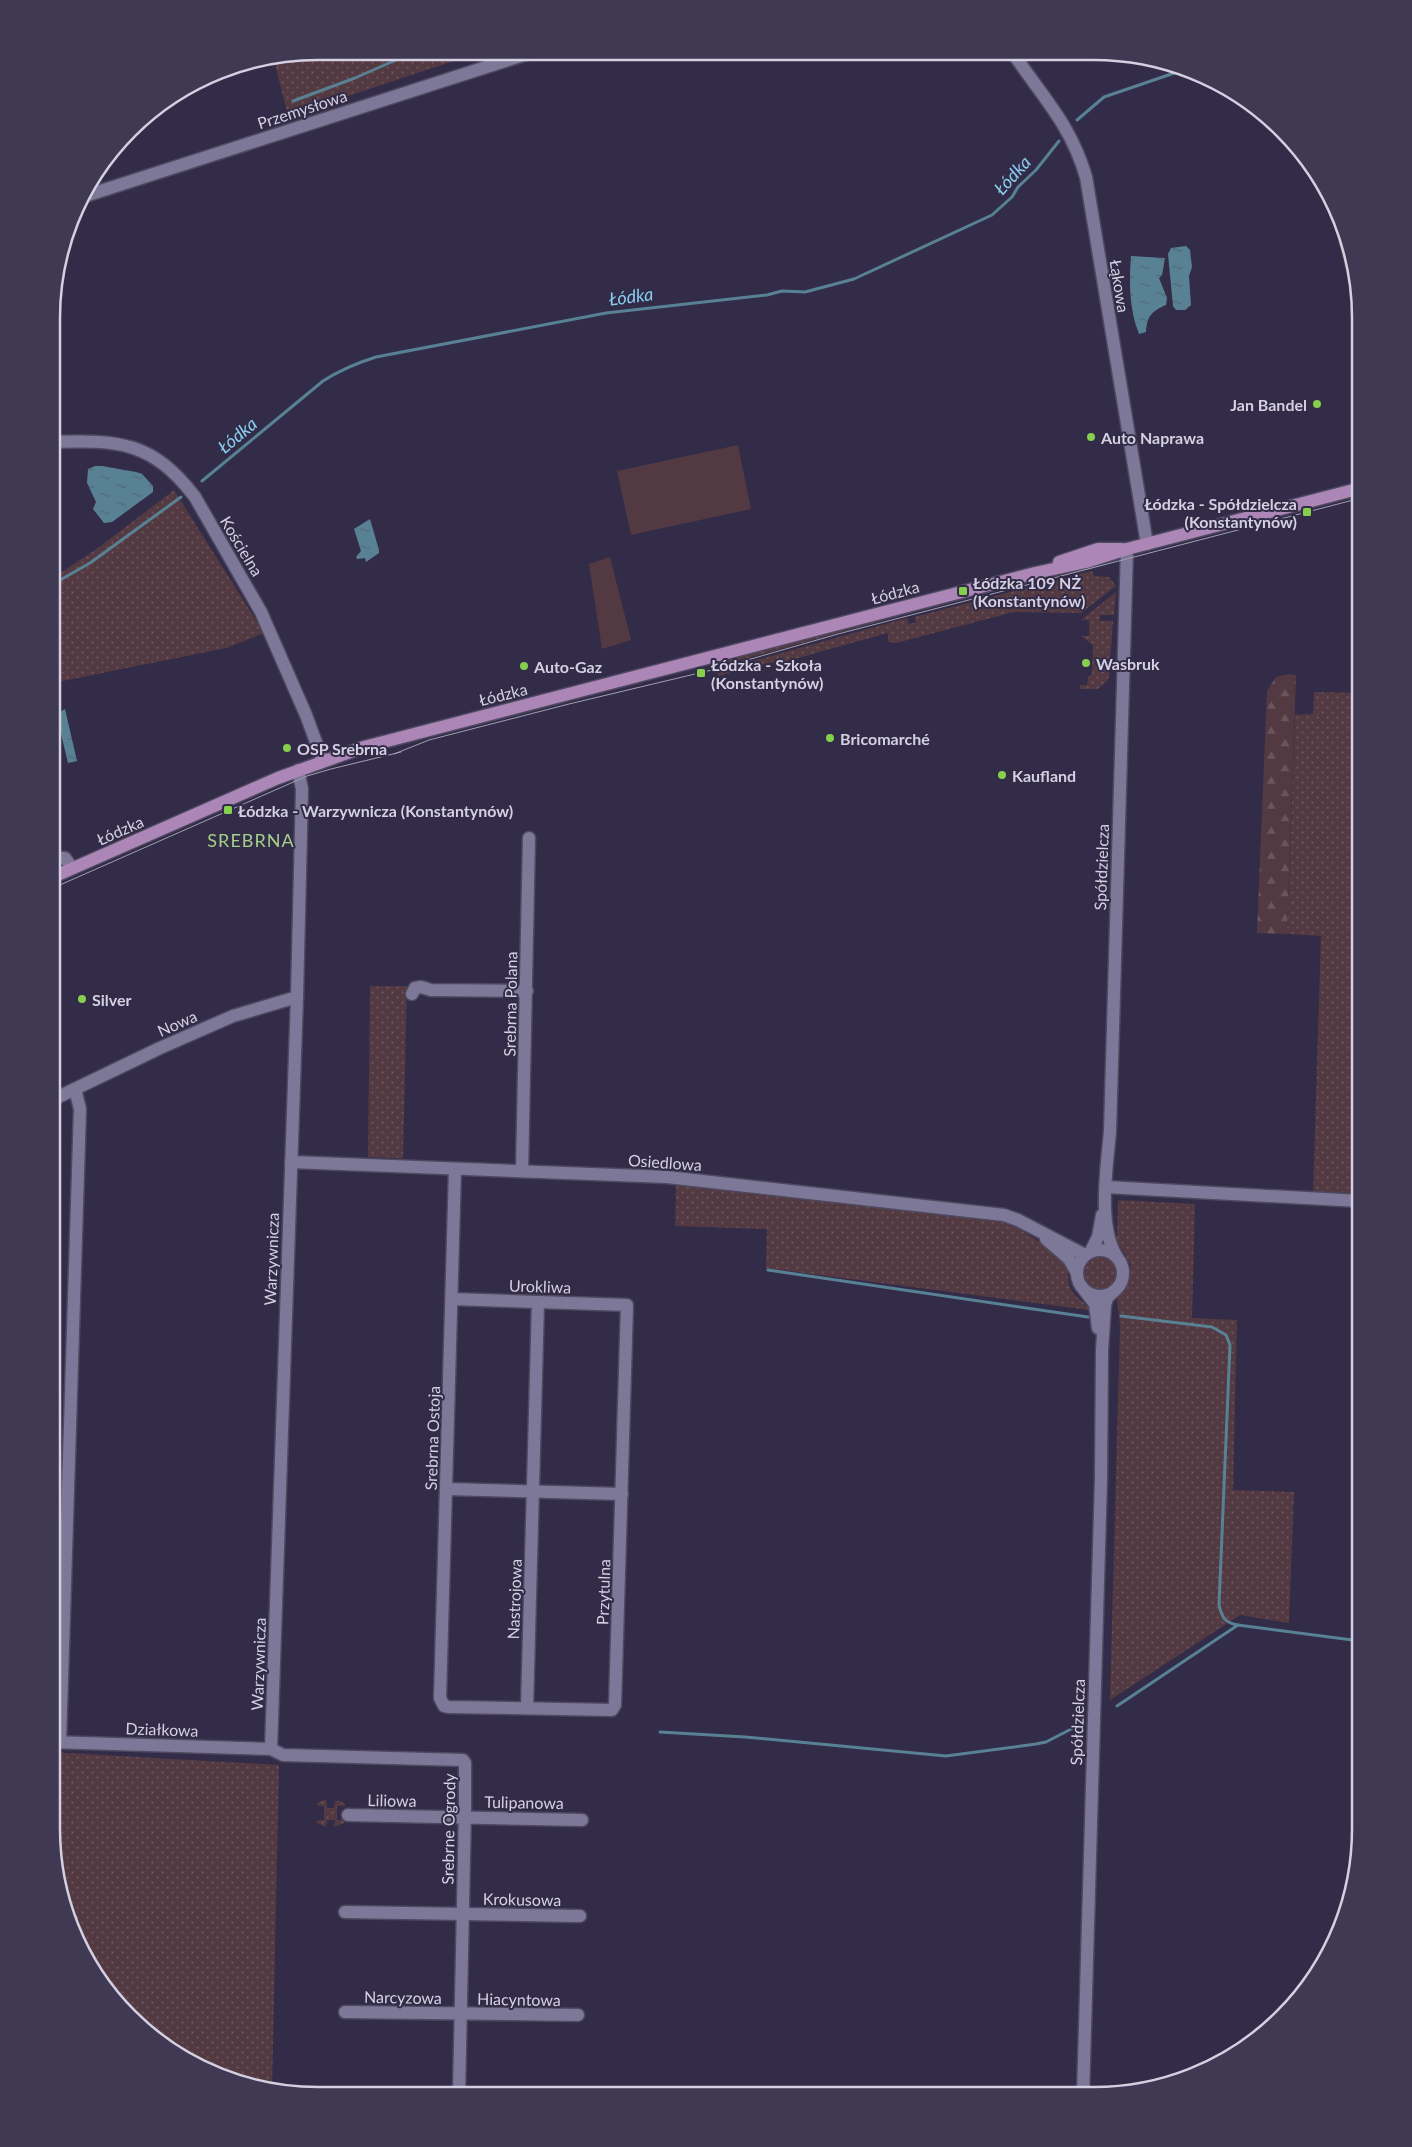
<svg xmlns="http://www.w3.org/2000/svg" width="1412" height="2147" font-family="Lato,sans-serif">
	<defs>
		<pattern id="grass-dots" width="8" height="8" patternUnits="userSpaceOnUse" patternTransform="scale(1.25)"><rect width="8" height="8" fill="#533941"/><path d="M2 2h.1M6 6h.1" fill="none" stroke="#6b555c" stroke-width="1.8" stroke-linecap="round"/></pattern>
		<pattern id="forest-firs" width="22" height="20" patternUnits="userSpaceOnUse" patternTransform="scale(1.25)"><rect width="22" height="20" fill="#533941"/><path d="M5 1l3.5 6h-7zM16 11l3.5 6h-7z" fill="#6b555c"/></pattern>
		<pattern id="water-ripples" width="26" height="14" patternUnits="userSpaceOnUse" patternTransform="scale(1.25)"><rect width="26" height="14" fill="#598194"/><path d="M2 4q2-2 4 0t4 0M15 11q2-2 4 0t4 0" fill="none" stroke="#506a78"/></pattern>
	</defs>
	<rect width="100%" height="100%" fill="#322c48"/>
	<g fill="url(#grass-dots)">
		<polygon points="318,51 462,52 463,58 288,116 274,60"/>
		<polygon points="174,490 264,633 226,648 53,683 53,578 98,548"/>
		<polygon points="1092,571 1094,576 1109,577 1116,586 1081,613 1014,612 896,643 888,642 888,633 780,663 778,661 718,676 717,671 907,618 909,624 916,622 914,617"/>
		<polygon points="1116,592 1114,615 1100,615 1100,621 1113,621 1109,677 1107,681 1098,689 1080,689 1080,685 1087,685 1088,677 1092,674 1093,645 1081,636 1089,636 1089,620 1081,620"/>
		<polygon points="904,612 906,614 716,667 714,661"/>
		<polygon points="1314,692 1361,693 1360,1193 1313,1192 1321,936 1287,934 1295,715 1313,714"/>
		<polygon points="370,986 407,986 403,1158 368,1157"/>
		<path d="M676,1184L1009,1222L1059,1255L1057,1257L1067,1265C1069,1276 1066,1286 1075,1295C1081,1301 1086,1303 1089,1310L766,1268L767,1229L675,1226Z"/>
		<polygon points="1118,1200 1195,1204 1192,1318 1237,1320 1233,1490 1294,1492 1289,1623 1240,1615 1110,1700 1120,1326 1117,1299 1127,1288 1131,1265 1117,1241"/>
		<circle cx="1100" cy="1273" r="16"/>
		<polygon points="51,1752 279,1765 272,2090 216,2076 156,2041 107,1991 72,1931 51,1829"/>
		<polygon points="326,1800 327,1808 334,1808 335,1801 340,1801 345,1804 345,1806 337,1806 337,1820 344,1820 344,1823 334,1827 335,1820 327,1820 326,1827 318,1824 316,1821 324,1820 324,1806 316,1805 320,1801"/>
	</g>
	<g fill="url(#forest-firs)">
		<polygon points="1327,193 1340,216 1361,318 1361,326 1359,327"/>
		<polygon points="1289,674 1296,675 1287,934 1257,933 1267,691 1276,677"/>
	</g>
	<g fill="#533941">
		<polygon points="738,445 751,509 631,535 617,471"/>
		<polygon points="610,557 631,640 602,649 589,564"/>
	</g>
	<g fill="url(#water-ripples)">
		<polygon points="1186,246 1190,250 1192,267 1189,276 1191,305 1185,310 1176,310 1173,306 1168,254 1171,248"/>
		<path d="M1131,256L1165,258L1162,275L1159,278L1167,298L1166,305C1152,311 1147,316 1146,332L1139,334C1129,310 1129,281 1131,256Z"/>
		<polygon points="102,466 136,472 142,474 153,486 153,492 112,522 104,523 93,509 96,502 87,483 88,469 95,466"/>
		<polygon points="370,519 379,550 379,553 366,562 365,558 357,559 356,557 361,551 354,529"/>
		<polygon points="65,709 77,761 68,763 58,721 60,712"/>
	</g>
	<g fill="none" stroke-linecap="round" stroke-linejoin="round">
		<g stroke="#598194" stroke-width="3">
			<polyline points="293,101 355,78 414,52"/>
			<polyline points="1077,120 1104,97 1186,69"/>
			<path d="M202,481L323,381C340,370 357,363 376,357L606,313L767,295L782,291L805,292L854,279L992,215L1012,197L1018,187L1036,170L1059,141"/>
			<polyline points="53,584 90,563 181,497"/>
			<polyline points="768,1270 1088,1317"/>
			<path d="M1121,1316L1212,1327L1226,1335L1230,1345L1219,1605C1222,1618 1225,1623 1238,1625"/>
			<polyline points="1117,1706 1238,1625 1360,1641"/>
			<polyline points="660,1732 745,1737 946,1756 1036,1744 1046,1742 1081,1724"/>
		</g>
		<g stroke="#4e4960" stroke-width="15">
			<g id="minor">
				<path d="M1013,53C1043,98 1070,123 1086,177L1147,544"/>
				<polyline points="82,197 533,52"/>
				<path d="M53,442C119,440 152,441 195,497L261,612L306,715L323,761"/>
				<polyline points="53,858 65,858 72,868"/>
				<polyline points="412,994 415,988 421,987 431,990 527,991"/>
				<polyline points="52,1100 160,1048 233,1016 297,997"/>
				<polyline points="291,1162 667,1177 1004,1215 1018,1220 1085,1255"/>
				<polyline points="522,1171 529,838"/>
				<polyline points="1106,1187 1360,1201"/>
				<polyline points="1046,1239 1069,1259 1077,1273"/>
				<circle cx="1100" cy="1273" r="23"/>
				<polyline points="1091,1251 1098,1237 1102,1215"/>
				<path d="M1117,1257C1097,1226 1107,1167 1110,1131L1127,549"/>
				<polyline points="1085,1291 1095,1304 1098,1328"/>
				<polyline points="452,1299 627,1305 615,1705 612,1710 449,1707 444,1706 440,1698 455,1169"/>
				<polyline points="447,1489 622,1494"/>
				<polyline points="527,1708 538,1302"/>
				<polyline points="51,1742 271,1749 283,1755 463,1760 465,1763 465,1810 459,2094"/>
				<polyline points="60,1742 80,1109 75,1089"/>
				<polyline points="271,1749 297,997 302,789 298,770"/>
				<polyline points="348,1815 582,1820"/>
				<polyline points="345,1912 580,1916"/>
				<polyline points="345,2012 578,2015"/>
				<polyline points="1083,2096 1101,1479 1102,1350 1105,1305 1107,1298 1114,1291"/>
			</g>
		</g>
		<g stroke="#4e4960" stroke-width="15">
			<g id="major">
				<polyline points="1059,562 1098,549 1122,549"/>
				<polyline points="53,877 278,778 364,747 1035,573 1086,562 1127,549 1361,488"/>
			</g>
		</g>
		<use href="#minor" stroke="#7e7898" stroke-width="12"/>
		<use href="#major" stroke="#ac86b7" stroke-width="12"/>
		<g stroke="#a29eb3" stroke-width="1">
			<polyline points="394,754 429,740 569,704 716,669 838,634 1361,498"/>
			<polyline points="53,888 307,776 331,769 401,752"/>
		</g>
	</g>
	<g fill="#85cf4c" stroke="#322c48" stroke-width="2">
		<circle cx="1317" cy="404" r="5"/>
		<circle cx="1091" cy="437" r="5"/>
		<rect x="1302" y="507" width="10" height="10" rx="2.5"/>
		<rect x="958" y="586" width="10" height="10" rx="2.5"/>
		<circle cx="1086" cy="663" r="5"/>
		<circle cx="524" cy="666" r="5"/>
		<rect x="696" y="668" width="10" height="10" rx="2.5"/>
		<circle cx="830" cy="738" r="5"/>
		<circle cx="287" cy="748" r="5"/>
		<circle cx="1002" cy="775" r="5"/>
		<rect x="223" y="805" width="10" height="10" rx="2.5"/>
		<circle cx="82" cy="999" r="5"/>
	</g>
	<g text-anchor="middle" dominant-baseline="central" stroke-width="4" stroke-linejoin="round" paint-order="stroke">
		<g font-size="16" fill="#d4d0e2" stroke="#322c48">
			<text transform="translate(302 109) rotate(-18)">Przemysłowa</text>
			<text transform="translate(1120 286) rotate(81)">Łąkowa</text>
			<text transform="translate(242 546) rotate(59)">Kościelna</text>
			<text transform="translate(895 592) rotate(-15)">Łódzka</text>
			<text transform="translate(503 694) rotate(-14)">Łódzka</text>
			<text transform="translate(120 830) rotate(-24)">Łódzka</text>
			<text transform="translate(1101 867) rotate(-88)">Spółdzielcza</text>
			<text transform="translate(510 1004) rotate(-89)">Srebrna Polana</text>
			<text transform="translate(177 1023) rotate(-24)">Nowa</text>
			<text transform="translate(665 1162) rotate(4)">Osiedlowa</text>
			<text transform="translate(271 1259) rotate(-88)">Warzywnicza</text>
			<text transform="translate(540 1286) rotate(2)">Urokliwa</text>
			<text transform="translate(432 1438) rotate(-88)">Srebrna Ostoja</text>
			<text transform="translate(603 1592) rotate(-88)">Przytulna</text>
			<text transform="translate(514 1599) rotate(-88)">Nastrojowa</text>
			<text transform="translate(258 1664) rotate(-88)">Warzywnicza</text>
			<text transform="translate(1077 1722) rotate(-88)">Spółdzielcza</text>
			<text transform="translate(162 1729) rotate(2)">Działkowa</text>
			<text transform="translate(392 1800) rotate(1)">Liliowa</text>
			<text transform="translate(524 1802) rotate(1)">Tulipanowa</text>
			<text transform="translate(448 1829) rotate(-89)">Srebrne Ogrody</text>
			<text transform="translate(522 1899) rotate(1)">Krokusowa</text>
			<text transform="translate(403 1997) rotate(1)">Narcyzowa</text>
			<text transform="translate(519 1999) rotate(1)">Hiacyntowa</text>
		</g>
		<g font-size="16" font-weight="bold" fill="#d4d0e2" stroke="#322c48" text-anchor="start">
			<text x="1307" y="404" text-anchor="end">Jan Bandel</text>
			<text x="1101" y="437">Auto Naprawa</text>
			<text x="1297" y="503" text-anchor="end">Łódzka - Spółdzielcza<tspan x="1297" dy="18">(Konstantynów)</tspan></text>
			<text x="973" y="582">Łódzka 109 NŻ<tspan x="973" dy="18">(Konstantynów)</tspan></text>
			<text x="1096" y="663">Wasbruk</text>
			<text x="711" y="664">Łódzka - Szkoła<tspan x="711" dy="18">(Konstantynów)</tspan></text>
			<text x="534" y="666">Auto-Gaz</text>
			<text x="840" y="738">Bricomarché</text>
			<text x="297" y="748">OSP Srebrna</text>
			<text x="1012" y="775">Kaufland</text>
			<text x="238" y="810">Łódzka - Warzywnicza (Konstantynów)</text>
			<text x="92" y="999">Silver</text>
		</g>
		<g font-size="18" font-style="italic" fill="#89cdee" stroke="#322c48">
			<text transform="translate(1012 175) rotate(-48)">Łódka</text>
			<text transform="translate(631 296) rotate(-7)">Łódka</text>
			<text transform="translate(237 435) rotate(-40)">Łódka</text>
		</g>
		<g font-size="18" letter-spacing="1" fill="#a5ce8b" stroke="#322c48">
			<text x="251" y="840">SREBRNA</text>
		</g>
	</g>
	<path d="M0 0H1412V2147H0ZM318 60H1094A258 258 0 0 1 1352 318V1829A258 258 0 0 1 1094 2087H318A258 258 0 0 1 60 1829V318A258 258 0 0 1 318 60Z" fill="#3f3954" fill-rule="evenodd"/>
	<path fill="none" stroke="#d4d0e2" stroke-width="2.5" d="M318 60H1094A258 258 0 0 1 1352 318V1829A258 258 0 0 1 1094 2087H318A258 258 0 0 1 60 1829V318A258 258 0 0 1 318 60Z"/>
</svg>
